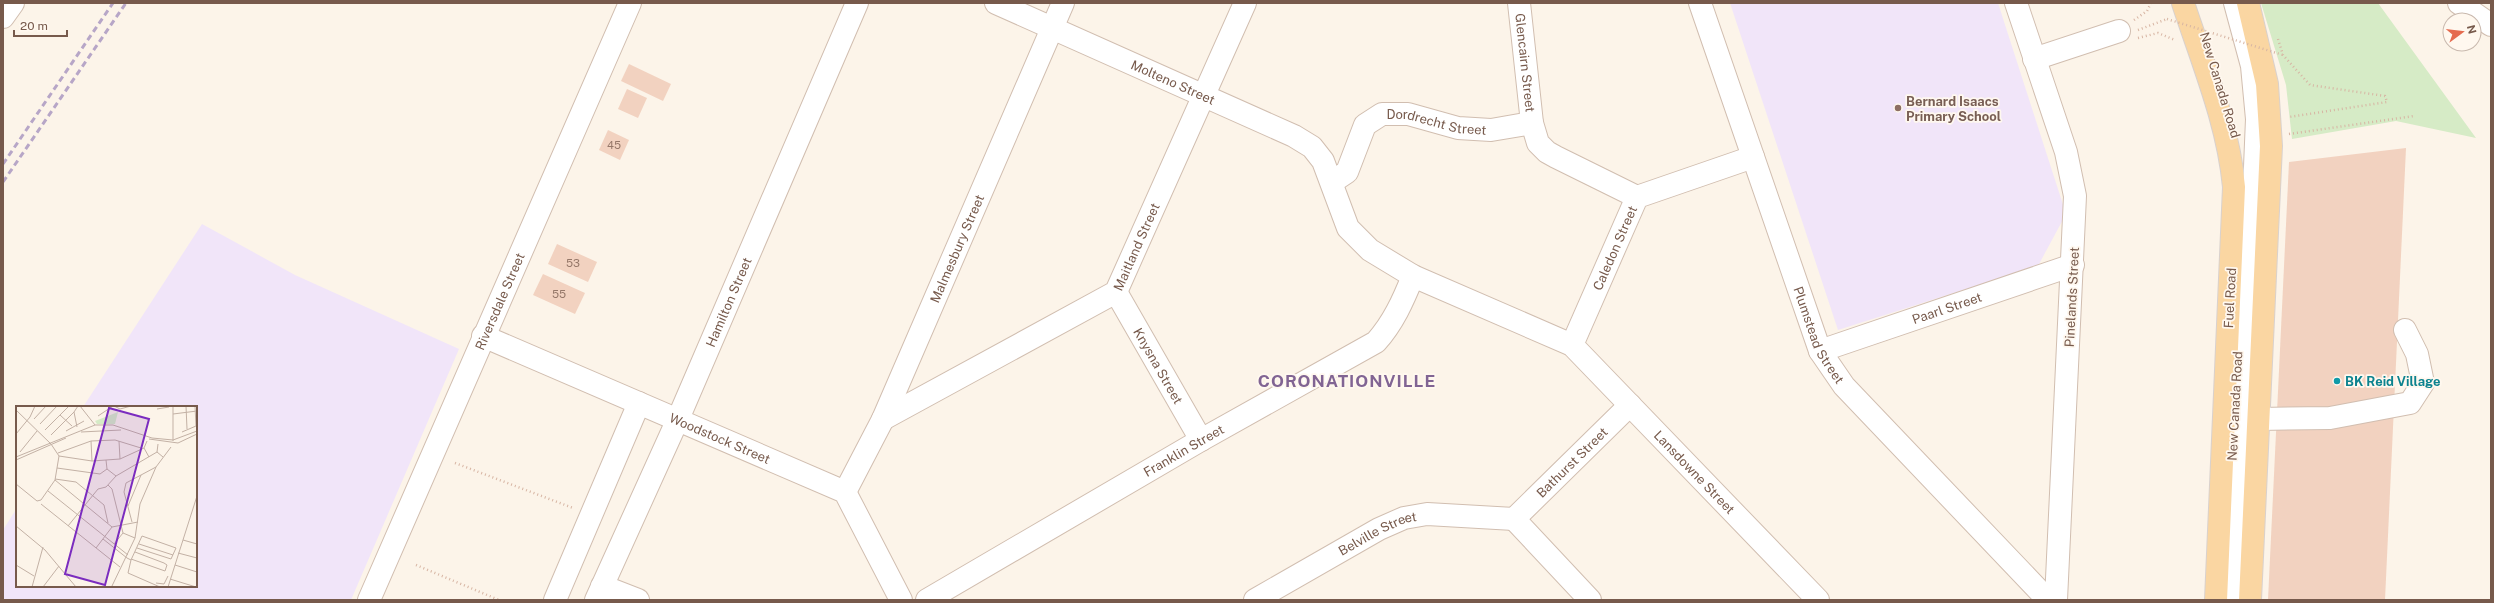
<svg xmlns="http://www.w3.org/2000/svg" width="2494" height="603" font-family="'Public Sans',sans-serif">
	<rect width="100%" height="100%" fill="#fcf4e9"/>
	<g fill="#f1e5f9">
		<polygon points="1730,3 1998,3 2066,214 2038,266 1838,330"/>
		<polygon points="202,224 295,275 459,349 351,600 3,600 3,530 17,508 17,586 196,586 196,407 83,407"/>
	</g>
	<polygon fill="#d6ebc6" points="2261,3 2378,3 2476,138 2396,121 2292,139 2286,85"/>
	<g fill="#f2d2c0">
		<polygon points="629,64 671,84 663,101 621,81"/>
		<polygon points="627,89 647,98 638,118 618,109"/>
		<polygon points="608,130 629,140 620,160 599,150"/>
		<polygon points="2406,148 2385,600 2268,600 2289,162"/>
		<polygon points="557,244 597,262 588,282 548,264"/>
		<polygon points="543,274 585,293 575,314 533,295"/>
	</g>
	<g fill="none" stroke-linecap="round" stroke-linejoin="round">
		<g stroke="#d1beb0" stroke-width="24">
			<g id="minor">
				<path id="s1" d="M996,3L1294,136L1312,147L1323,161L1348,228L1370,250L1413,276L1572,345L1818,600"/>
				<path id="s2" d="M1519,3L1532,123L1538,143L1547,152L1556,157L1637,197"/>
				<path id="s3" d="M1700,3L1820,351L1844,386L2048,600"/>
				<polyline points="2016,3 2066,152 2075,196 2056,600"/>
				<polyline points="2235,3 2252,66 2257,119 2237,600"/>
				<polyline points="2459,3 2491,25"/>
				<polyline points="3,17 13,3"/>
				<polyline points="2034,59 2119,31"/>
				<path id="s4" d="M1332,182L1347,172L1365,125L1382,114H1408L1458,128L1491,130L1532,123"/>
				<path id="s5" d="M1116,292L1201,440"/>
				<path id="s6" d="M483,336L845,492L901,600"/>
				<path id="s7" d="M1572,345L1637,197L1753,157"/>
				<path id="s8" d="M1820,351L2073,265"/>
				<path id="s9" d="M883,419L1116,292L1245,3"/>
				<polyline points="2258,419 2330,418 2410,403 2423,383 2417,354 2405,330"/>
				<path id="s10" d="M845,492L883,419L1063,3"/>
				<path id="s11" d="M1514,519L1630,405"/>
				<polyline points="1514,519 1590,600"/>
				<polyline points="602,586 638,600"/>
				<path id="s12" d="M369,600L630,3"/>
				<polyline points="555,600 639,403"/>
				<path id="s13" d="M596,600L678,419L857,3"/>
				<path id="s14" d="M927,600L1201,440L1376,342C1393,323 1403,301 1413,276"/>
				<path id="s15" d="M1255,600L1379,529L1404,518L1427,514L1514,519"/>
			</g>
		</g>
		<g stroke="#d9d1cd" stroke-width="24">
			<g id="major">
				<path d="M2183,3C2203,64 2228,123 2234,187L2216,600"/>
				<polyline points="2248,3 2267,84 2271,146 2250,600"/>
			</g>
		</g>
		<g stroke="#d7b5a3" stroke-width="2.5" stroke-dasharray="1 3" stroke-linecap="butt">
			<polyline points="2134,20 2147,11 2151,3"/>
			<polyline points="2138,30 2167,19"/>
			<polyline points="2138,38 2158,33 2175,40"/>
			<polyline points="2278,39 2283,55 2310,85 2385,96 2387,102 2289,117"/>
			<polyline points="2289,134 2414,116"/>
			<polyline points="455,463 573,508"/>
			<polyline points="416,565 499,600"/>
		</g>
		<use href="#minor" stroke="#fff" stroke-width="22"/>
		<use href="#major" stroke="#fad6a2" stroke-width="22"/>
		<g stroke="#b7a6c7" stroke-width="3" stroke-dasharray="6 4" stroke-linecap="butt">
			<polyline points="3,164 113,3"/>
			<polyline points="3,182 126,3"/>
		</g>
		<polyline stroke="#d7b5a3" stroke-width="2.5" stroke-dasharray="1 3" stroke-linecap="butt" points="2167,19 2283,55"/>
	</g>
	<circle fill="#8d6e63" stroke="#fff8ef" stroke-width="1.5" cx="1898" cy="108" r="4"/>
	<circle fill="#0f9aa8" stroke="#fff8ef" stroke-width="1.5" cx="2337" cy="381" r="4"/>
	<g text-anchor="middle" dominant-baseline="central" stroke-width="3.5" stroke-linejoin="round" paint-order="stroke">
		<g font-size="11" fill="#967869">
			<text x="614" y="145">45</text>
			<text x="573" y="263">53</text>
			<text x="559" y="294">55</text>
		</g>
		<g font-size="13" fill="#775a4c" stroke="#fff8ef">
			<text stroke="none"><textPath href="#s2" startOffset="60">Glencairn Street</textPath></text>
			<text stroke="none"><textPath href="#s1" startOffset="194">Molteno Street</textPath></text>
			<text transform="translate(2220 85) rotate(73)">New Canada Road</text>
			<text stroke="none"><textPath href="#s4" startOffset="144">Dordrecht Street</textPath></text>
			<text stroke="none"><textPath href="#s9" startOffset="315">Maitland Street</textPath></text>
			<text stroke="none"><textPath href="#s7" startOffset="106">Caledon Street</textPath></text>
			<text stroke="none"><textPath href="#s10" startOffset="268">Malmesbury Street</textPath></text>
			<text transform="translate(2072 297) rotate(-87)">Pinelands Street</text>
			<text transform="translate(2230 298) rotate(-87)">Fuel Road</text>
			<text stroke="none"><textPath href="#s12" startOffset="326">Riversdale Street</textPath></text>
			<text stroke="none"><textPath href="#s13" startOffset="326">Hamilton Street</textPath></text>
			<text stroke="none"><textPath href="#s8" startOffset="134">Paarl Street</textPath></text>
			<text stroke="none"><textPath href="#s3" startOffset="353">Plumstead Street</textPath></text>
			<text stroke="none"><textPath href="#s5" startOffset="85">Knysna Street</textPath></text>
			<text transform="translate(2235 406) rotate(-87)">New Canada Road</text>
			<text stroke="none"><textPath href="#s6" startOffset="258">Woodstock Street</textPath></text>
			<text stroke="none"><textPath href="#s14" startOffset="297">Franklin Street</textPath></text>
			<text stroke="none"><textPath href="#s11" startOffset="81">Bathurst Street</textPath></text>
			<text stroke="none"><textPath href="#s1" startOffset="868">Lansdowne Street</textPath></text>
			<text stroke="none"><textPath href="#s15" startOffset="140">Belville Street</textPath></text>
		</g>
		<g font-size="13" font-weight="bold" fill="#785e54" stroke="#fff8ef" text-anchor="start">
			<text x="1906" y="101">Bernard Isaacs<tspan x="1906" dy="15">Primary School</tspan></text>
		</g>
		<g font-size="13" font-weight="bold" fill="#0d838f" stroke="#fff8ef" text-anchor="start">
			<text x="2345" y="381">BK Reid Village</text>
		</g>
		<g font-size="17" font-weight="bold" letter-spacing="1" fill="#816493" stroke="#fff8ef">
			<text x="1347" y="381">CORONATIONVILLE</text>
		</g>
	</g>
	<g transform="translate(16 406)">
		<rect width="181" height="181" fill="#fcf4e9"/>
		<path d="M102,6L99,18H81L79,15Z" fill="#d6ebc6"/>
		<path fill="none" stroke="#c3b1a5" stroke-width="1" d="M64,0L79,19M98,0L104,3L115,0M157,0V35M170,0L171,23M179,0L180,20M141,3L153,1M0,4L35,38L43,50L39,74L25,94L21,95L0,78M157,8L181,5M44,9L56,20M82,10L97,0M18,13L30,0M24,18L41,0M61,21L58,6L62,0M29,24L53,0M50,25L68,15M65,26L105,24M166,26L180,20M0,28L14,11L19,0M35,29L58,6M133,33L162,37L181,28M75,35L76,55M103,35L104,53M131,35L128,42L133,51M142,38L141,46L147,51M4,46L21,25M42,47L75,35L99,34L125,42M43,50L76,55L104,53L128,42M0,51L79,19H97L136,32L157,34L181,25M0,54L50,32M90,54L91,63L100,70M41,62L84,68L91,63M39,73L60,76L88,99L92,117M39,74L96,121M110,77L108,86L116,116M110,77L140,61M92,79L96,83L107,127M32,85L112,149M25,98L104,161M112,100L125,69M0,120L29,144L60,181M52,120L82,83L90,81L100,70L141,46M87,133L111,152M167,134L181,138M98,138L107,127L119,132M123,138L157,149M80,142L96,121L122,116M162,147L181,152M111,152L115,154L112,167L144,181M115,153L149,165L151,159L148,157L119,146M115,154L126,130L160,142L155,153L121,142M0,159L18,170M159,159L181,166M154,173L180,181M140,177L148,178L152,170M96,180L119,132L124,98L140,61L155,41M16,181L27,141M27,181L43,160M152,181L181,90"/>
		<path fill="#7b2cbf" fill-opacity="0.15" stroke="#7b2cbf" stroke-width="2" d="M93,2L133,13L89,179L49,168Z"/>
		<rect width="181" height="181" fill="none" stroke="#775a4c" stroke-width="2"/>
	</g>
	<rect width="2494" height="603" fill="none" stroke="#775a4c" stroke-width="8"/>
	<g transform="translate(2462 32) rotate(75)"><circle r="19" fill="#fff8ef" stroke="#c9b9ae"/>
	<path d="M0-3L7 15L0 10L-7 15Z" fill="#e56b4f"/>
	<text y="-6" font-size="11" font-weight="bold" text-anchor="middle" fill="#775a4c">N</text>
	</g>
	<path d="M14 30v6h53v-6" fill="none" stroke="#775a4c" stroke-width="2"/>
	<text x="20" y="30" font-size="12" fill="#775a4c" stroke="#fff8ef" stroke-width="3" paint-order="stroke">20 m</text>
</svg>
